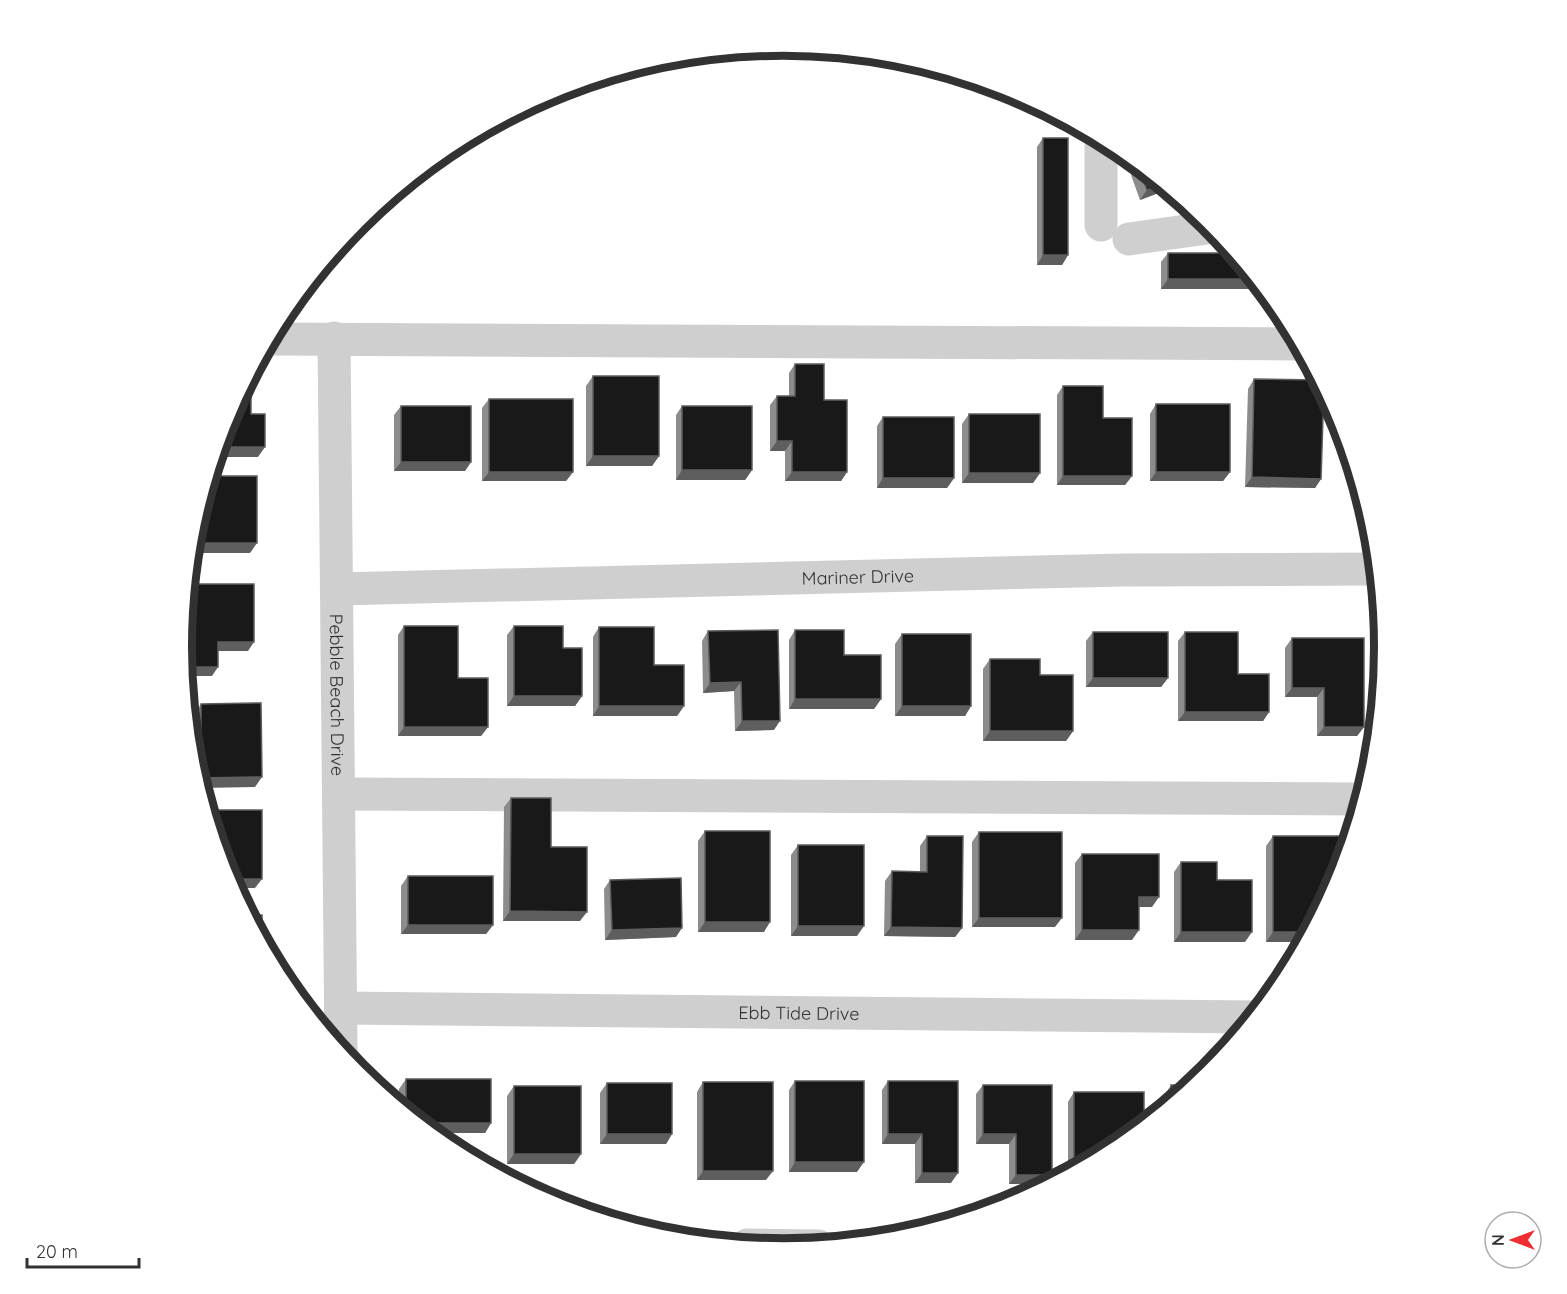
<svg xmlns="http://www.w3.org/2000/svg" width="1567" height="1294" font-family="Quicksand,sans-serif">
	<rect width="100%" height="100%" fill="#fff"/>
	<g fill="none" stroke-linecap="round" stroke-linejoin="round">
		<g stroke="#cfcfcf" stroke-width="33">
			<polyline points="1101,225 1101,138"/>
			<polyline points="1129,239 1214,227"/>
			<path id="s1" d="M334,338L341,1052"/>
			<polyline points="269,339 1301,344"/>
			<path id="s2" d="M338,589L1124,570L1378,569"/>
			<polyline points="339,794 1363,799"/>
			<path id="s3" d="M341,1008L1255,1017"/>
			<polyline points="747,1245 818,1246"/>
		</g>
	</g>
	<g fill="#8c8c8c">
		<polygon points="1048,109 1069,120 1048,120"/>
		<polygon points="1043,138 1068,255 1062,265 1037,265 1037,147"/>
		<polygon points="1138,165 1169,189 1140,200 1131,175"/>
		<polygon points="1168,253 1265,289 1161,289 1161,262"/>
		<polygon points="795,364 824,400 847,472 841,481 785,481 785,451 770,451 770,405 777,396 789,396 789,373"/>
		<polygon points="593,376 659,456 652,466 586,466 586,386"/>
		<polygon points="1254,379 1321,479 1315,488 1245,487 1248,389"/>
		<polygon points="1063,386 1103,418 1132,476 1125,485 1057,485 1057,395"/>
		<polygon points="489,399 573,472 566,481 482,481 482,408"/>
		<polygon points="1156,404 1230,472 1223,481 1150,481 1150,414"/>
		<polygon points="401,406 471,462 465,471 394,471 394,415"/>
		<polygon points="682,406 752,470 745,480 676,480 676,415"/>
		<polygon points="969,414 1040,473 1033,483 962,483 962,424"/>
		<polygon points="883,417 954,478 947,488 877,488 877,426"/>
		<polygon points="1349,449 1361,487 1349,487"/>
		<polygon points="209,476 250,553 194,553 194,526"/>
		<polygon points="404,626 458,678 488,727 481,736 398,736 398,635"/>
		<polygon points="514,626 563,648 582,696 575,706 507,706 507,635"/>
		<polygon points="599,627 654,665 684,706 677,716 593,716 593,637"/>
		<polygon points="795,630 844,655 881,699 874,709 789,709 789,640"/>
		<polygon points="708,631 774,730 735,731 734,691 703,693 702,641"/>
		<polygon points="1093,632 1168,678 1161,687 1086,687 1086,641"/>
		<polygon points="1185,632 1238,674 1269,712 1263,721 1178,721 1178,641"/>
		<polygon points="902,634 971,706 965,716 895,716 895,644"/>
		<polygon points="1292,638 1364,727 1357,736 1317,736 1317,697 1285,697 1285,648"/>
		<polygon points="1385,641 1385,647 1380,699 1380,647"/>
		<polygon points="990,659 1040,675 1073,731 1066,741 983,741 983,669"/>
		<polygon points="201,704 255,787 194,737 194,714"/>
		<polygon points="511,798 551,847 580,921 503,921 504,807"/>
		<polygon points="705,831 764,932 698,932 698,841"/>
		<polygon points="979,832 1055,927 972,927 972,842"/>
		<polygon points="927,836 962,928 955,937 884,936 885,881 892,871 920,872 920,846"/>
		<polygon points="1273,836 1332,892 1330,892 1305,942 1266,942 1266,846"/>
		<polygon points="798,845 857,936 791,936 791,855"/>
		<polygon points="1082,854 1152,907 1139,907 1132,940 1075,940 1075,863"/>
		<polygon points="1181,862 1217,880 1245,942 1174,942 1174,872"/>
		<polygon points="408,876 493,925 486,934 401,934 401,886"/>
		<polygon points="610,880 676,937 605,940 604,889"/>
		<polygon points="406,1079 491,1123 485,1133 431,1133 399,1106 399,1089"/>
		<polygon points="795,1081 857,1172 789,1172 789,1090"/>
		<polygon points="888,1081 951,1183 915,1183 915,1144 882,1144 882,1090"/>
		<polygon points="703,1082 766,1180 697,1180 697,1092"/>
		<polygon points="607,1083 672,1134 666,1144 600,1144 600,1093"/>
		<polygon points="983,1085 1052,1085 1045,1184 1009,1184 1009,1144 976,1144 976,1094"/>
		<polygon points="1171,1085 1194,1085 1165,1109 1165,1094"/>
		<polygon points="514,1086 581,1154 574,1164 507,1164 507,1096"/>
		<polygon points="1074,1092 1078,1169 1068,1169 1068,1102"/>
	</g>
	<g fill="#5e5e5e">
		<polygon points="1054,112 1069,120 1048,120"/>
		<polygon points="1163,184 1169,189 1140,200 1147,190"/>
		<polygon points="1043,255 1068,255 1062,265 1037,265"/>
		<polygon points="1168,279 1257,279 1265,289 1161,289"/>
		<polygon points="777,441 792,441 785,451 770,451"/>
		<polygon points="218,447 265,447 258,457 215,457"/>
		<polygon points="593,456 659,456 652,466 586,466"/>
		<polygon points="401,462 471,462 465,471 394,471"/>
		<polygon points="682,470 752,470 745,480 676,480"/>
		<polygon points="489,472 573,472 566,481 482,481"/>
		<polygon points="792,472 847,472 841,481 785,481"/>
		<polygon points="1156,472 1230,472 1223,481 1150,481"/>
		<polygon points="969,473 1040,473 1033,483 962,483"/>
		<polygon points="1063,476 1132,476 1125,485 1057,485"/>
		<polygon points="1252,477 1321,479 1315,488 1245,487"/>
		<polygon points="1356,477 1358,477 1361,487 1349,487"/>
		<polygon points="883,478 954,478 947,488 877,488"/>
		<polygon points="201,543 257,543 250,553 194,553"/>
		<polygon points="218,642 254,642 248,651 212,651"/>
		<polygon points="183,667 218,667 212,676 184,676"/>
		<polygon points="1093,678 1168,678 1161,687 1086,687"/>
		<polygon points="741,682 734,691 703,693 710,683"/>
		<polygon points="1292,688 1324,688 1317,697 1285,697"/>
		<polygon points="514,696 582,696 575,706 507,706"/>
		<polygon points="795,699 881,699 874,709 789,709"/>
		<polygon points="599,706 684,706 677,716 593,716"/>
		<polygon points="902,706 971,706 965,716 895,716"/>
		<polygon points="1185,712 1269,712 1263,721 1178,721"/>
		<polygon points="742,721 780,721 774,730 735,731"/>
		<polygon points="404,727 488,727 481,736 398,736"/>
		<polygon points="1324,727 1364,727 1357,736 1317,736"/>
		<polygon points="990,731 1073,731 1066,741 983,741"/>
		<polygon points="262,777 255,787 200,788 197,778"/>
		<polygon points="228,879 262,879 255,888 233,888"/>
		<polygon points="1330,883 1337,883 1332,892 1323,892"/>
		<polygon points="1139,897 1159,897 1152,907 1132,907"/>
		<polygon points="510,911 587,912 580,921 503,921"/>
		<polygon points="979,918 1062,918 1055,927 972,927"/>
		<polygon points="705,922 770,922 764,932 698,932"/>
		<polygon points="408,925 493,925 486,934 401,934"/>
		<polygon points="798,926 864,926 857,936 791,936"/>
		<polygon points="891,927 962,928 955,937 884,936"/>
		<polygon points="682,928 676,937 605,940 612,930"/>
		<polygon points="1082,930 1139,930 1132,940 1075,940"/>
		<polygon points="1181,932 1252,932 1245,942 1174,942"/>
		<polygon points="1273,932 1310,932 1305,942 1266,942"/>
		<polygon points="419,1123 491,1123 485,1133 431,1133"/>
		<polygon points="607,1134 672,1134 666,1144 600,1144"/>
		<polygon points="888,1134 922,1134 915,1144 882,1144"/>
		<polygon points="983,1134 1016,1134 1009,1144 976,1144"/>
		<polygon points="514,1154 581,1154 574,1164 507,1164"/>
		<polygon points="1074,1159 1096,1159 1078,1169 1068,1169"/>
		<polygon points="795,1162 864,1162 857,1172 789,1172"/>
		<polygon points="703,1171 773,1171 766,1180 697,1180"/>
		<polygon points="922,1173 958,1173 951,1183 915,1183"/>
		<polygon points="1016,1175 1052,1175 1045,1184 1009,1184"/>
	</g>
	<g fill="#191919" stroke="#5e5e5e" stroke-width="1.5">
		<rect x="1043" y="138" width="25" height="117"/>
		<polygon points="1138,165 1140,165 1163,184 1147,190"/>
		<polygon points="1168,253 1235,253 1257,279 1168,279"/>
		<polygon points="795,364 824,364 824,400 847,400 847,472 792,472 792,441 777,441 777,396 795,396"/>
		<polygon points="251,372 251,414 265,414 265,447 218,447 227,416"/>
		<rect x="593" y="376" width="66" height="80"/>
		<polygon points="1254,379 1320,380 1324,387 1321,479 1252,477"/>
		<polygon points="1063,386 1103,386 1103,418 1132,418 1132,476 1063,476"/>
		<rect x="489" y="399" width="84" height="73"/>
		<rect x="1156" y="404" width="74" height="68"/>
		<rect x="401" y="406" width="70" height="56"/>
		<rect x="682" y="406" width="70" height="64"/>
		<rect x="969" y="414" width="71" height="59"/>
		<rect x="883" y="417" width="71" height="61"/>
		<polygon points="209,476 257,476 257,543 201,543 201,504"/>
		<polygon points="188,584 254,584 254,642 218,642 218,667 183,667 182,647"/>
		<polygon points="404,626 458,626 458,678 488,678 488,727 404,727"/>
		<polygon points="514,626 563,626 563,648 582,648 582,696 514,696"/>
		<polygon points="599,627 654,627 654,665 684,665 684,706 599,706"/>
		<polygon points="778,630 780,721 742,721 741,682 710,683 708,631"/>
		<polygon points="795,630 844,630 844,655 881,655 881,699 795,699"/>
		<rect x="1093" y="632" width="75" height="46"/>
		<polygon points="1185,632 1238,632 1238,674 1269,674 1269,712 1185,712"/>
		<rect x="902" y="634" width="69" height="72"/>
		<polygon points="1292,638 1364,638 1364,727 1324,727 1324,688 1292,688"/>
		<polygon points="990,659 1040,659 1040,675 1073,675 1073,731 990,731"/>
		<polygon points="261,703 262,777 197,778 193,764 190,738 201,737 201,704"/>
		<polygon points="511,798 551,798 551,847 587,847 587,912 510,911"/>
		<polygon points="207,810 262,810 262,879 228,879"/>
		<rect x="705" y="831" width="65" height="91"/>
		<rect x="979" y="832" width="83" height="86"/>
		<polygon points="927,836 963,836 962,928 891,927 892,871 927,872"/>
		<polygon points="1273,836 1342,836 1342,868 1340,878 1337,883 1330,883 1330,895 1310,932 1273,932"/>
		<rect x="798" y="845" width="66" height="81"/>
		<polygon points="1082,854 1159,854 1159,897 1139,897 1139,930 1082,930"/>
		<polygon points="1181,862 1217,862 1217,880 1252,880 1252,932 1181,932"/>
		<rect x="408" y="876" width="85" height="49"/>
		<polygon points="681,878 682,928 612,930 610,880"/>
		<polygon points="248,915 262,915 262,942"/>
		<polygon points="406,1079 491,1079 491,1123 419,1123 406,1112"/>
		<rect x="795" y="1081" width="69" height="81"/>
		<polygon points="888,1081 958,1081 958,1173 922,1173 922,1134 888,1134"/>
		<rect x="703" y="1082" width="70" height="89"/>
		<rect x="607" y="1083" width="65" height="51"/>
		<polygon points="983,1085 1052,1085 1052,1175 1016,1175 1016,1134 983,1134"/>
		<polygon points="1171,1085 1194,1085 1171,1104"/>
		<rect x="514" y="1086" width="67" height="68"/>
		<polygon points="1074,1092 1144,1092 1144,1126 1118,1148 1096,1159 1074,1159"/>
	</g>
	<g text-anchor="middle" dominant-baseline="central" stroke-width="6" stroke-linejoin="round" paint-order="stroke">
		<g font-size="18" fill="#323232" stroke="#fff">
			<text stroke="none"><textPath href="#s2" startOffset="520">Mariner Drive</textPath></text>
			<text stroke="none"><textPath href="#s1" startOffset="357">Pebble Beach Drive</textPath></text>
			<text stroke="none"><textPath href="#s3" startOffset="458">Ebb Tide Drive</textPath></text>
		</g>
	</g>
	<path d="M0 0H1567V1294H0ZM192 647a591 591 0 1 1 1182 0a591 591 0 1 1-1182 0Z" fill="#fff" fill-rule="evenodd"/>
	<path fill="none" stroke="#323232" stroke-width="8" d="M192 647a591 591 0 1 1 1182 0a591 591 0 1 1-1182 0Z"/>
	<g transform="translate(1513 1240) rotate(270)"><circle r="28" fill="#ffffff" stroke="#adadad" stroke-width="1.5"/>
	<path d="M0-4.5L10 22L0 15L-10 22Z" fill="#ef2e34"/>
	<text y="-9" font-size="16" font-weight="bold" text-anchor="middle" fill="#323232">N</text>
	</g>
	<path d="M27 1258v9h112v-9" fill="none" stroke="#323232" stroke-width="3"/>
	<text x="36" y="1258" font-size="18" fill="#323232" stroke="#ffffff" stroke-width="4.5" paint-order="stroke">20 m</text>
</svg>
